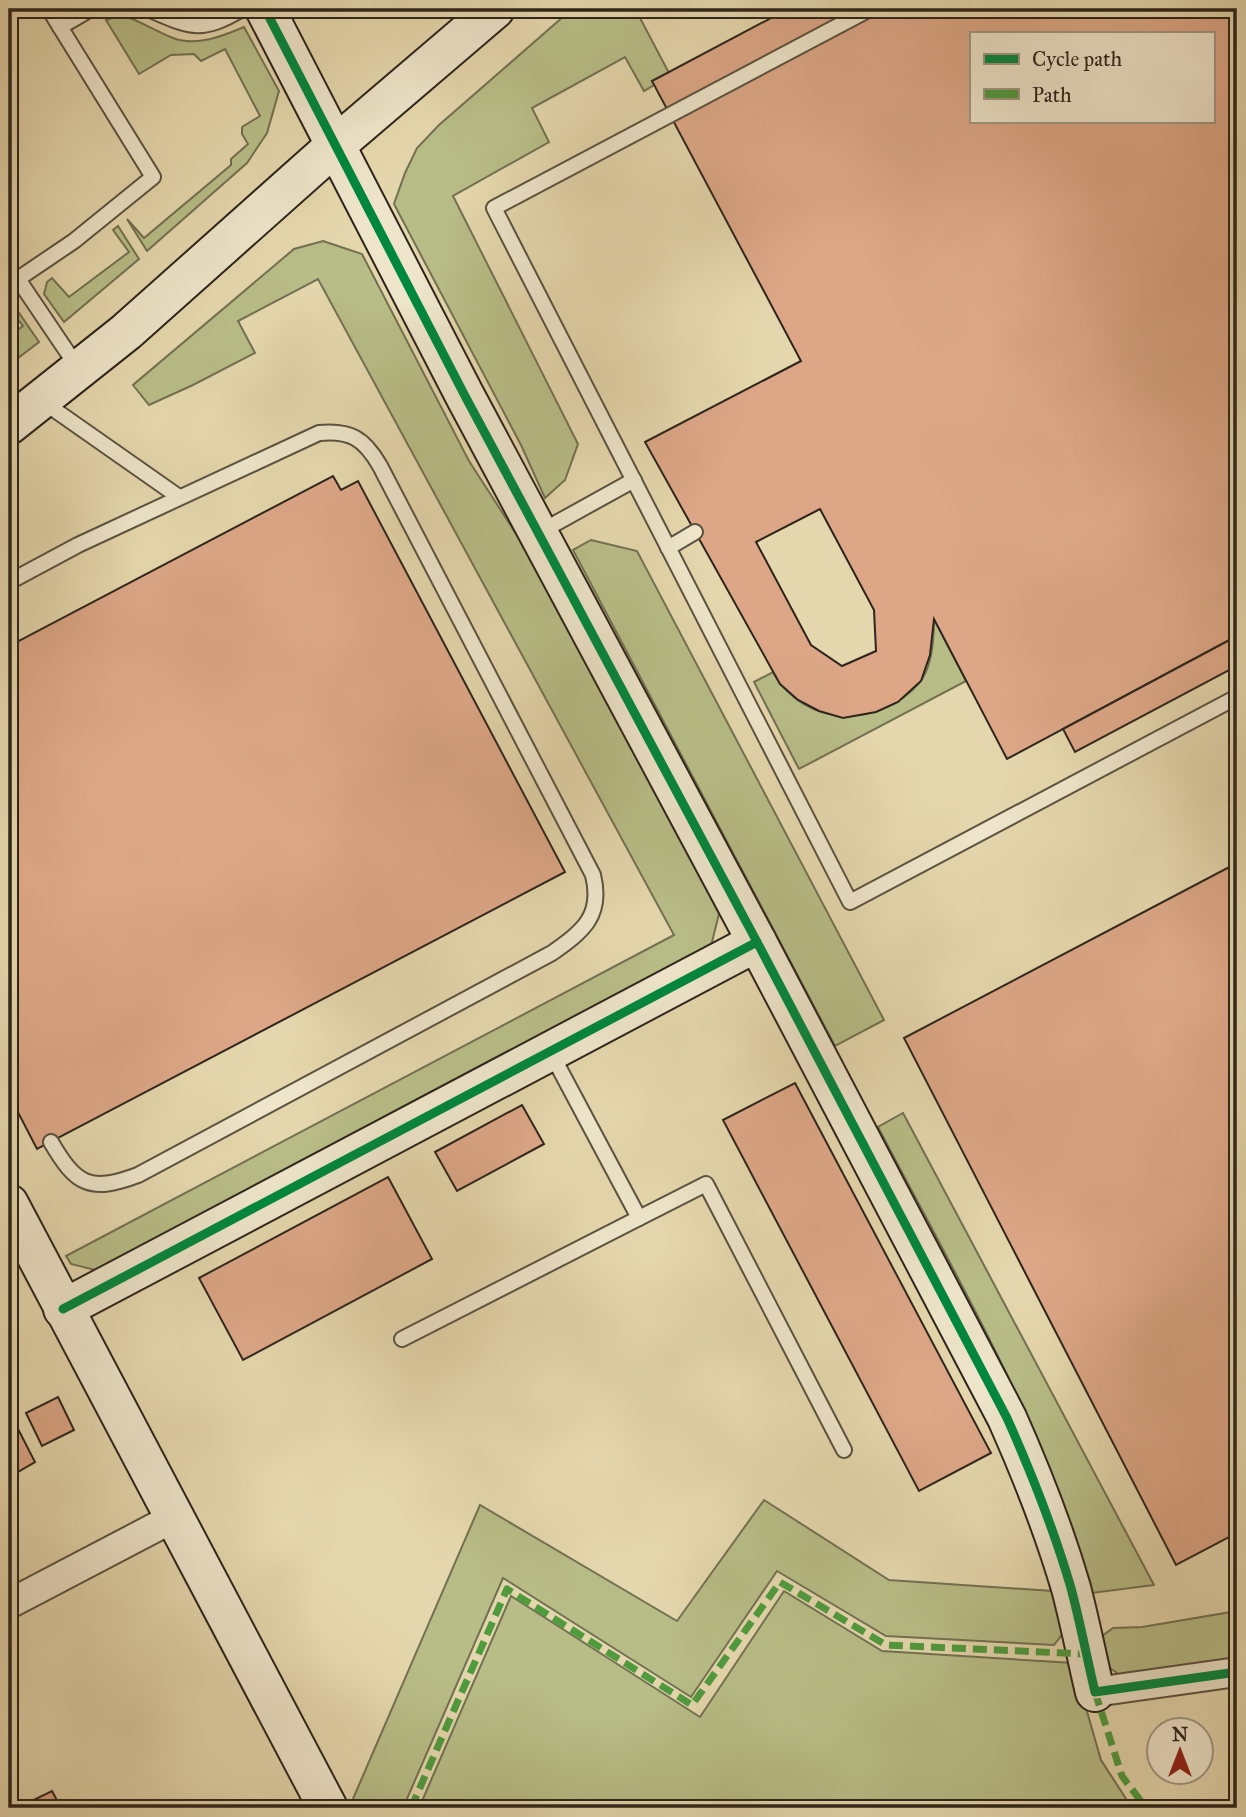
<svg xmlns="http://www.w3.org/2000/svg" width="1246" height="1817" font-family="'IM FELL Great Primer',serif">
	<rect width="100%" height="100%" fill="#e5d7ad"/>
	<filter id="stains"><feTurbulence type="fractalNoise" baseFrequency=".00286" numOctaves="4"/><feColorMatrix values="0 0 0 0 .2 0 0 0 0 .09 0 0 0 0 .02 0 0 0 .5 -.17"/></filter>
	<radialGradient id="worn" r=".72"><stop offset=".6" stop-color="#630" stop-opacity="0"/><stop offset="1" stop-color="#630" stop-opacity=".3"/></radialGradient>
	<g fill="#b8bd87" stroke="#727152" stroke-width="2">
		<polygon points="572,9 657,9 640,18 669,73 652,81 654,85 644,91 625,57 532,108 549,142 453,196 578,444 565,480 545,498 521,445 394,204 405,173 417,148 439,125"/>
		<path d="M121,15C139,20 155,31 173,38C196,47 223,36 244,27L279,91L267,133L247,163L147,251L127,219L144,238L231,165V159L248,144L242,134V127L260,116L225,49L201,61L194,54L171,55L139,74L106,20Z"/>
		<polygon points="118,226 139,259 64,322 44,294 47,282 52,278 69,297 129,252 113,230"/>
		<polygon points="323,241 362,254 469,461 540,571 720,910 711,946 103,1272 71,1264 66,1256 674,935 318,279 238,321 255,353 193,385 149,405 133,385 294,249"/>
		<polygon points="10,309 17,310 39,342 9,365 9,336 23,326"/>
		<polygon points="591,540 637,551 884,1020 835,1046 573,550"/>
		<path d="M934,619L966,681L799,769L754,682L773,672C804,728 880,729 920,682C932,667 934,638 934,619Z"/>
		<path d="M903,1113L1154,1585L1092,1593C1046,1428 957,1278 878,1127Z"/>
		<polygon points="764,1500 889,1580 1053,1591 1064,1632 1054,1645 886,1636 777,1571 691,1697 503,1578 403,1808 349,1808 480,1505 677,1621"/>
		<polygon points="784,1591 882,1651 1073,1663 1101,1760 1132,1808 419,1808 511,1596 700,1717"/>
		<polygon points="1237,1611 1237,1658 1121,1676 1110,1668 1102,1636 1113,1628 1142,1627"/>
	</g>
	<g fill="#dda787" stroke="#2d251c" stroke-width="2" fill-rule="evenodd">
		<path d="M788,9H1237V636L1007,759L934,619L930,655L921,681L898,702L876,712L843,718L819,711L798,700L780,684L645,442L801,361L652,81ZM971,33H1213V121H971ZM820,509L874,610L876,651L842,666L811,645L756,542Z"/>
		<polygon points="333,476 341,490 358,481 565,872 37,1149 9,1095 9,646"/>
		<polygon points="1237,636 1237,666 1075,752 1063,729"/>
		<polygon points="1237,863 1237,1533 1176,1565 904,1038"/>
		<polygon points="795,1083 991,1453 919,1491 723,1120"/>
		<polygon points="522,1105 544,1144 457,1191 435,1152"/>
		<polygon points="388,1177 432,1259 243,1360 199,1278"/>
		<polygon points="58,1397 74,1430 42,1446 26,1413"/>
		<polygon points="16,1425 35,1462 16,1473 9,1458 9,1429"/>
		<polygon points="52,1791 61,1808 17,1808"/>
	</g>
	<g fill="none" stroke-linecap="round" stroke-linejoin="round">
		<g stroke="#5b5240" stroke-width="18">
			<g id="lane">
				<path d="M148,9C190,27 200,34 242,9"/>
				<polyline points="870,9 494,208 850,902 1237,697"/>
				<polyline points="60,27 91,9"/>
				<polyline points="18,279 78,368"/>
				<polyline points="9,285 74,241 153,177 49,9"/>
				<polyline points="42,401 179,497"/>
				<polyline points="540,532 634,480"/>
				<polyline points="668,548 695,532"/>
				<path d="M9,582L78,545L319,433C350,430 364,438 380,466L593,875C603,916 583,931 552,953L138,1175C90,1193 76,1185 51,1142"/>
				<polyline points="639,1218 706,1184 844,1450"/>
				<polyline points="402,1339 639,1218 551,1053"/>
			</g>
		</g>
		<g stroke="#5b5240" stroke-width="32">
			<g id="street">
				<polyline points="9,1604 175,1517"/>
				<polyline points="1095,1692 1237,1672"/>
			</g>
		</g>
		<g stroke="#2d251c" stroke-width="42">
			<g id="secondary">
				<path d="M265,9L465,396L757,942L1007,1418C1032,1474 1054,1530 1071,1588C1080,1622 1087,1658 1095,1692"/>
				<polyline points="9,425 126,332 337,144 495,9"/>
				<polyline points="9,1204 328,1808"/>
				<polyline points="63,1309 757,942"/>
			</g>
		</g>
		<use href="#lane" stroke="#eee5ca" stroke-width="14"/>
		<use href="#street" stroke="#eee5ca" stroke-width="28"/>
		<use href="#secondary" stroke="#eee5ca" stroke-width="38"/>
		<g stroke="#4f9b3e" stroke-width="7" stroke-dasharray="14 7" stroke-linecap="butt">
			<polyline points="1095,1692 1122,1776 1146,1808"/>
			<polyline points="411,1808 507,1589 692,1705 780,1582 886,1645 1086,1654"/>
		</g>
		<g stroke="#eee5ca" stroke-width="13">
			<g id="cycleway">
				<path d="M265,9L465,396L757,942L1007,1418C1032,1474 1054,1530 1071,1588C1080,1622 1087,1658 1095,1692L1237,1672"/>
				<polyline points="63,1309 757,942"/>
			</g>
		</g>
		<use href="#cycleway" stroke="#00873e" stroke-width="9"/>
	</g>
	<rect width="1246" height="1817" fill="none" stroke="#e5d7ad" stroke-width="35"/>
	<rect x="10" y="10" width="1225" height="1796" fill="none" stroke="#2d251c" stroke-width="3.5"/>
	<rect x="18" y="18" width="1211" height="1782" fill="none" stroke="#2d251c" stroke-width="2"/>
	<rect x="970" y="32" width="245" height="91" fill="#eee5ca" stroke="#a19884" stroke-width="2"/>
	<rect x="984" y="54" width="35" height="10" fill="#00873e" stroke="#a19884" stroke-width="2"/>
	<text x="1032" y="66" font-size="21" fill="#2d251c">Cycle path</text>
	<rect x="984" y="89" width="35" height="10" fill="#4f9b3e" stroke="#a19884" stroke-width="2"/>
	<text x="1032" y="102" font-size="21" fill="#2d251c">Path</text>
	<g transform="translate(1180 1751)"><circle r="33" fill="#eee5ca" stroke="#a19884" stroke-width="2"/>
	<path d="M0-5L12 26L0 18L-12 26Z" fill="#8f2418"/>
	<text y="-10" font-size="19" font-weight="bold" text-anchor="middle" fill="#2d251c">N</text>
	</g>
	<rect width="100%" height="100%" filter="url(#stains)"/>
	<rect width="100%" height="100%" fill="url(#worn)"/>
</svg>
